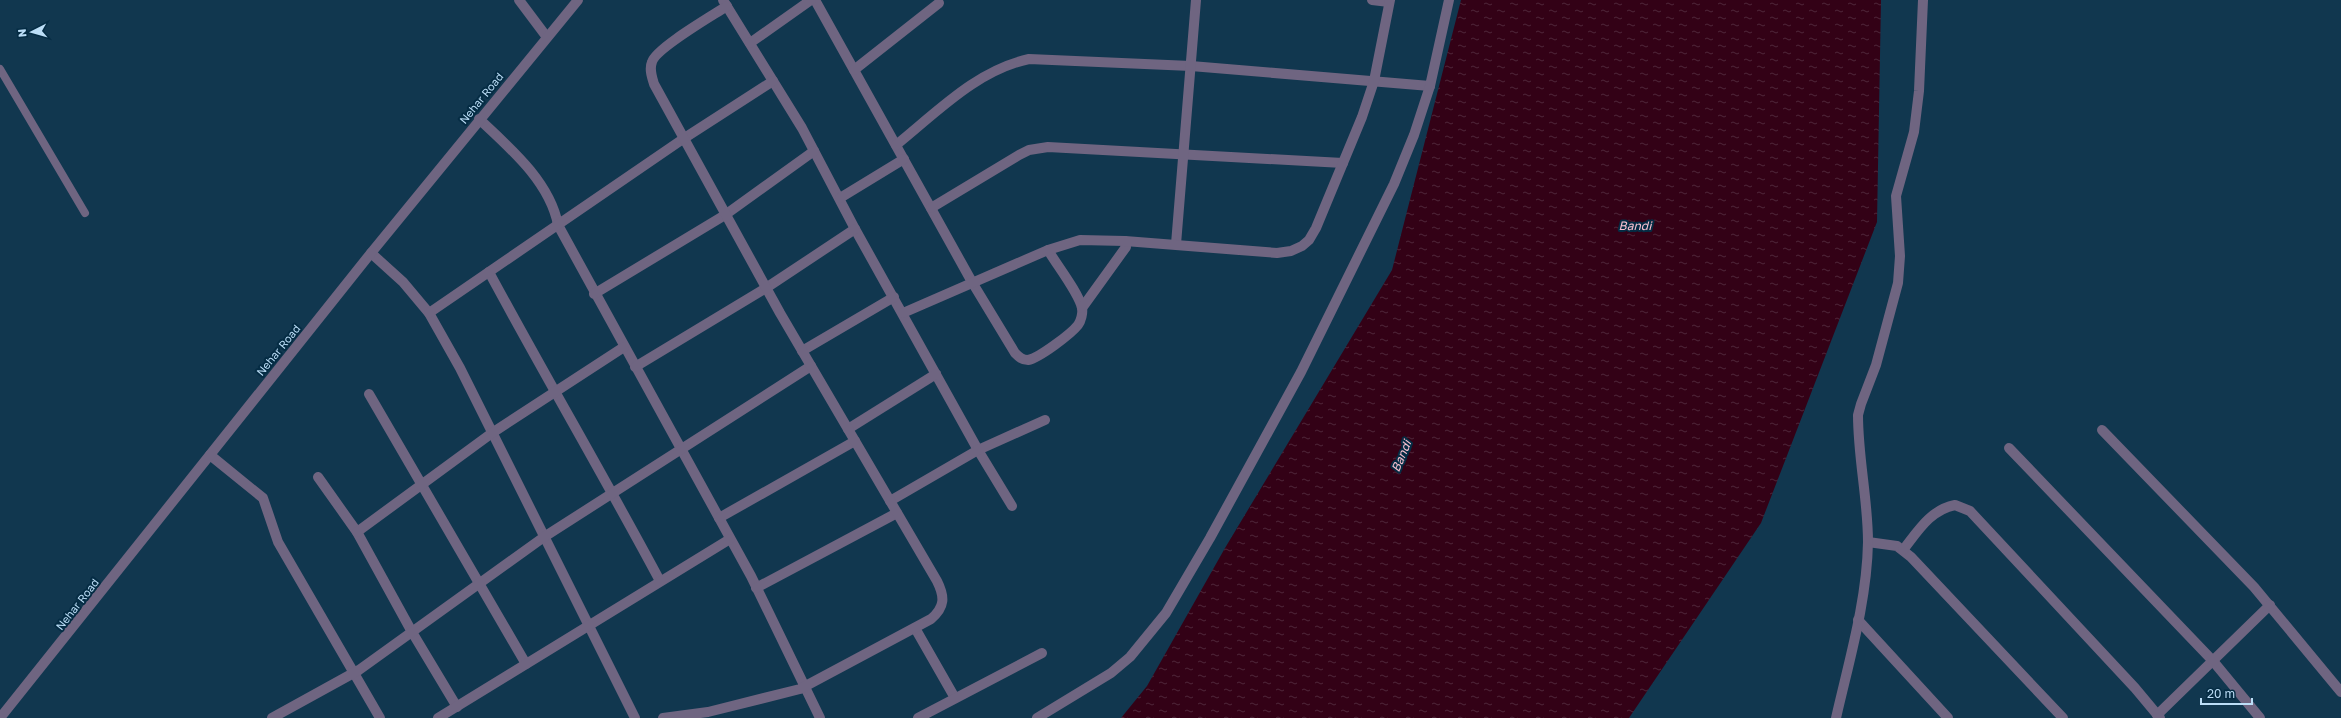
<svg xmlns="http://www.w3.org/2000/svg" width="2341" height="718" font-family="'Golos Text',sans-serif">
	<defs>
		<pattern id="water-ripples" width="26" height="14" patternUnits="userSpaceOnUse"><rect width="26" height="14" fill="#330116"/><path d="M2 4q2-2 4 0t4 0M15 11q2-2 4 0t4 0" fill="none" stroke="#4f2639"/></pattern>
	</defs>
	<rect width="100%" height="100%" fill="#11374f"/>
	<polygon fill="url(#water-ripples)" points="1461,0 1881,0 1877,222 1761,523 1629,718 1121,718 1147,686 1225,548 1392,270"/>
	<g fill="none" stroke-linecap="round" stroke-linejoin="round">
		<polyline stroke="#6f6581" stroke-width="8" points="0,69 85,213"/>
		<g stroke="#6f6581" stroke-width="10">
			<polyline points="519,0 546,36"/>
			<polyline points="723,0 802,128 855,229 978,450 1012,506"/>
			<path d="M815,0L972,282L1015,353C1019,357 1022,360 1028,360C1039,358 1071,334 1078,325C1081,321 1083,313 1082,308C1079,293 1056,264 1048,250"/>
			<polyline points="1372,0 1389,2"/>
			<polyline points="750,43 811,0"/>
			<polyline points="854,70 939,3"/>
			<path d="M479,119C510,148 550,182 558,225L751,576L820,718"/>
			<path d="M896,145C937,112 977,70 1029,59L1191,66L1430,86"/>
			<polyline points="840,198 904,159"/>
			<polyline points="931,208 1019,155 1029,150 1048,147 1343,163"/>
			<polyline points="1176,244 1196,0"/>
			<polyline points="371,253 403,282 429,313 460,368 635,718"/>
			<path d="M489,272C545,376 605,478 660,581"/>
			<polyline points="594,294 725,215 814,151"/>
			<polyline points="1082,308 1126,247 1125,241"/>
			<polyline points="429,313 683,139 773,81"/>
			<polyline points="903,313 1048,250 1080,240 1125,241 1277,253 1291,251 1302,246 1309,240 1316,228 1362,117 1374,81 1390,0"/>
			<polyline points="802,351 894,297"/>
			<polyline points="635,367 766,288 855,229"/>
			<polyline points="369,394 526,664"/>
			<polyline points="848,429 936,374"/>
			<polyline points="2102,430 2254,587 2341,692"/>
			<polyline points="2009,448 2213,661 2260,718"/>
			<polyline points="210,455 263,498 278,542 380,718"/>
			<polyline points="318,477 357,532 412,632 457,707"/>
			<polyline points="890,501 978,450 1045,420"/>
			<polyline points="719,518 855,441"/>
			<polyline points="357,532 492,433 624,347"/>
			<polyline points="1868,542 1897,546 1911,557 2063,718"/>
			<path d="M1903,550C1918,531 1930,510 1955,505L1970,511L2135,688L2160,718"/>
			<polyline points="756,588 897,513"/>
			<polyline points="1858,620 1948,718"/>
			<polyline points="915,628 955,698"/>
			<polyline points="2157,715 2270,605"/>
			<polyline points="272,718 359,670 544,537 811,366"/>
			<polyline points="438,718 730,539"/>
			<path d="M663,718L708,712L800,689L931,619C945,607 945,597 937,581L780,313L654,84C652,77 649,69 652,62C656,48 712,16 727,6"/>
			<polyline points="918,718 1042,653"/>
			<polyline points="1037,718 1111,673 1130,657 1166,613 1210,538 1301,372 1394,184 1414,135 1430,86 1449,0"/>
			<path d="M1836,718C1849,661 1867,601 1868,542C1868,500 1858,458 1858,415L1861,404L1876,365L1898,283L1900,256L1896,196L1914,132L1919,91L1923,0"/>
		</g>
		<polyline stroke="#6f6581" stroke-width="10" points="0,718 371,253 578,0"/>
	</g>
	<g text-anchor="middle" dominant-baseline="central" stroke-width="4" stroke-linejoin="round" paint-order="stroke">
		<g font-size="11" fill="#bcdef7" stroke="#052c44">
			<text transform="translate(481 98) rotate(-51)">Nehar Road</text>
			<text transform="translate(278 350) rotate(-51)">Nehar Road</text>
			<text transform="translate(77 604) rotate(-52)">Nehar Road</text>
		</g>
		<g font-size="12" font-style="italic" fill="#f8c0cf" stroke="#052c44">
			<text x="1635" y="225">Bandi</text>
			<text transform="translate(1401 456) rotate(-67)">Bandi</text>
		</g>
	</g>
	<g transform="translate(32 32) rotate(264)" stroke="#052c44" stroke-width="3" paint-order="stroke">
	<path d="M0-3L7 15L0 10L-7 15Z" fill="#bcdef7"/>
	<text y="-6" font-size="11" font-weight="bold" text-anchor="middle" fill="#bcdef7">N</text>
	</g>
	<path d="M2201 698v6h51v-6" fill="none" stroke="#bcdef7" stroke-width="2"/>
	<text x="2207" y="698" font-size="12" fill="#bcdef7" stroke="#052c44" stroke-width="3" paint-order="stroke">20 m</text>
</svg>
